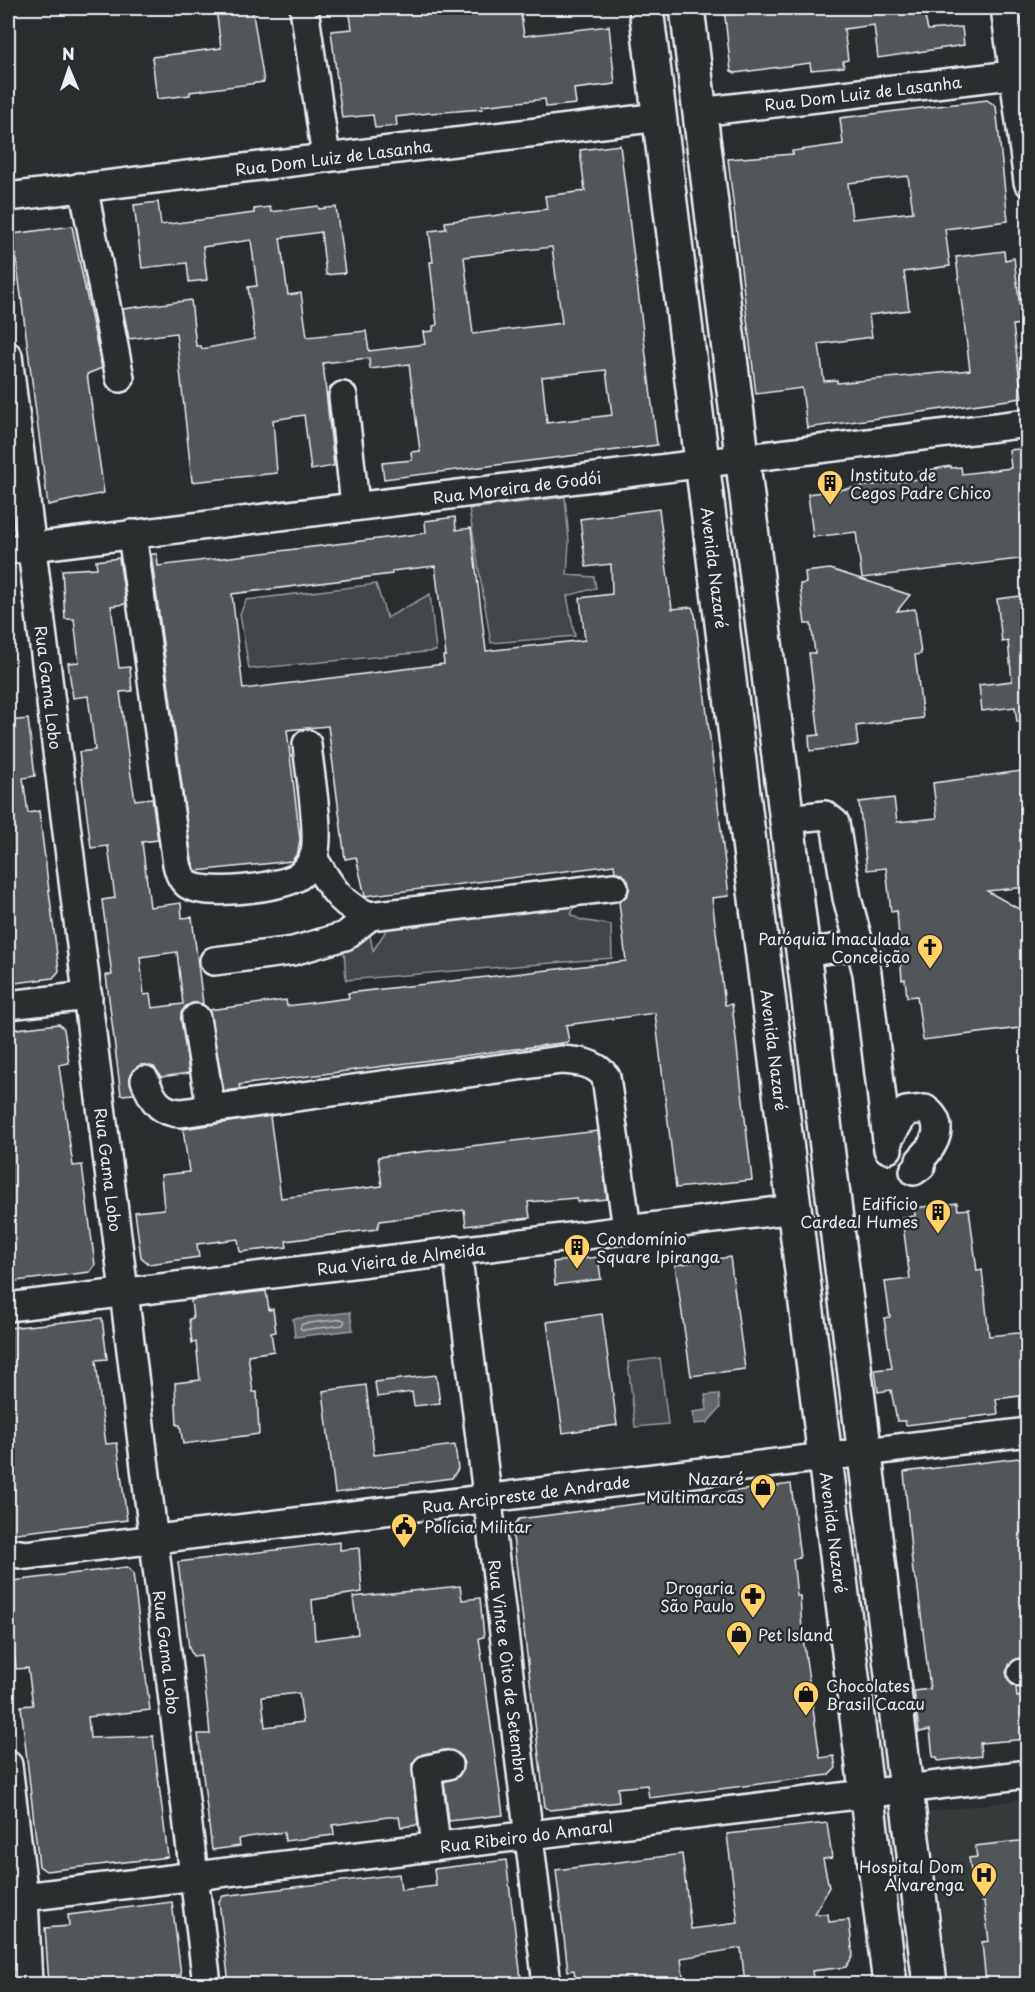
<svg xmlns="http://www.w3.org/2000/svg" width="1035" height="1992" font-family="'Playpen Sans',sans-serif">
	<rect width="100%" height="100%" fill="#2a2d2e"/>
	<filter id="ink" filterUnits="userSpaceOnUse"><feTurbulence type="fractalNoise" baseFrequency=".0167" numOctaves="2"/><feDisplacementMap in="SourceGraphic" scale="12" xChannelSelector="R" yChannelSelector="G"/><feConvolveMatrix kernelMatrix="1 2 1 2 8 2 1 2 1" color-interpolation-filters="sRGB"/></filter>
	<g filter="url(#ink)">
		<polygon fill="#363a3b" points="1027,1799 1027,1984 950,1984 929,1812"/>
		<g fill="#424648" stroke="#959ca0" stroke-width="1.5">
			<polygon points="565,497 569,541 567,575 594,577 596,588 567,596 575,636 491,643 469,509"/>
			<polygon points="376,584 387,618 430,594 436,651 249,669 240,614 246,600"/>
			<polygon points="578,896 571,915 581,920 611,925 612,958 346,980 344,948 369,930 373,951 387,929"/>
			<polygon points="660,1358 668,1424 635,1427 628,1362"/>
		</g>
		<g fill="#63686b" stroke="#989fa3" stroke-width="1.5">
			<polygon points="350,1312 353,1330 295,1337 293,1319"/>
			<polygon points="719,1394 720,1408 707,1423 694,1424 693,1412 707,1410 705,1395"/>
		</g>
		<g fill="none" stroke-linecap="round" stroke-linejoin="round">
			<polygon stroke="#b3bac0" stroke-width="1.5" points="342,1319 345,1321 343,1325 303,1330 300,1328 302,1324"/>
		</g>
		<g fill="#535759" stroke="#e8f1f8" stroke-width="1.5" fill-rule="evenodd">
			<polygon points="216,8 252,8 264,82 190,92 190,95 157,99 152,57 221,48"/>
			<polygon points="349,8 520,8 524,36 609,26 615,84 574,89 576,104 546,107 545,99 482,106 483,109 429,113 396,117 397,126 375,128 373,115 342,118 331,31 352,29"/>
			<polygon points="724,8 923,8 928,30 962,27 964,45 878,58 874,25 844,29 848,60 843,61 844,67 811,70 810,63 735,73 731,71"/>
			<path d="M987,100L996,106L1008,221L945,229L950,266L904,272L909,310L869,315L872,337L819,344L824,381L837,380V383L970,370L956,257L1004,251L1005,260L1014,258L1022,324L1013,325L1022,398L807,428L802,388L756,394L728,159L793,154L792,151L843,144L840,118ZM908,176L913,212L852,219L848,183Z"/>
			<path d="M620,145L657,445L384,479L382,463L412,460L411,452L420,451L409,364L370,369L369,358L323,363L334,466L311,470L304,415L273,420L277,473L192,482L176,333L129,339L123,309L191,300L196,346H201L202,349L255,339L248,287L257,286L251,240L203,247L207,280L189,282L187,263L142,268L134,205L158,202L161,225L254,213V209L270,207L271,212L318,206L319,209L336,207L345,273L326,275L321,232L280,238L288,295L301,293L307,337L366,331L369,351L425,344L423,332L433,331V326L437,325L430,262H433L429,231L446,229L445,222L547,209L545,196L585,191L580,150ZM552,247L562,323L473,334L464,257ZM606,370L612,415L547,423L542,377Z"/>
			<polygon points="72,226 102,368 87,374 104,493 48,505 13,234"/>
			<polygon points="1028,448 1028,558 862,578 856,532 813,537 808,494 919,479 918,472 951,466 951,468 961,467 962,474 1011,468 1009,450"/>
			<path d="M659,509L672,609L692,607L695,615L729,896L712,898L725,1005L732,1004L752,1180L676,1188L655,1013L566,1025L569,1042L239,1085L240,1089L224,1091L209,1010L286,1000L287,1006L349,998L348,993L626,961L619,902L628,894L629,885L626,877L615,872L614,865L365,896L356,857L345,859L328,726L287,730L300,839L298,852L292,861L196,871L192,861L151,554H157L158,566L426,533L425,521L455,517L456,530L471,528L486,651L585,640L580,598L612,594L611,564L586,567L580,519ZM435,566L446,656H443L444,664L243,689L232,594L392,574V571Z"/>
			<path d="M119,558L126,604L111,606L119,668L130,667L132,691L120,692L129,763L135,800L152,798L158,840L142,842L150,907L181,903L182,918L192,917L203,1004L193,1003L186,1006L181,1013L189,1073L161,1077L154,1067L140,1065L133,1070L130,1077L134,1094L121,1095L106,975H112L102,900L115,898L108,846L91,848L79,752L95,750L88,696L73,698L68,663L79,662L74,619H65L62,570L97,568L96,561ZM177,952L183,1004L152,1008L150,994L144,995L140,957Z"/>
			<polygon points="830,569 910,595 897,611 915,609 921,654 915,655 923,718 856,726 858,745 810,751 809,736 819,735 809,653 815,653 811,624 805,624 800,584 806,583 805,572"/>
			<polygon points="1028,595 1028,722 1017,722 1015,707 982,711 979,685 1012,681 1008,641 1002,642 997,599"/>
			<polygon points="28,719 35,776 23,778 28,813 39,811 59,971 53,978 8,984 8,721"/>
			<polygon points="1021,771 1028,821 1028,887 987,891 1028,914 1028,1027 923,1040 917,996 907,997 905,979 902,980 897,911 891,912 886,868 867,870 859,802 894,798 897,822 937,818 933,783"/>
			<polygon points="59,1024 64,1029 69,1063 59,1065 69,1138 73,1166 82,1165 95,1265 90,1272 8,1282 8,1030"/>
			<polygon points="270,1116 281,1198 382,1186 378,1157 598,1131 607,1199 577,1202 576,1198 528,1202 530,1218 466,1226 464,1210 380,1221 377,1229 286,1241 287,1247 240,1252 238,1239 197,1244 199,1257 149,1264 141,1257 135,1212 164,1209 161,1175 189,1172 183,1129"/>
			<polygon points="957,1203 958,1210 969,1209 977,1271 982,1270 989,1336 1028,1332 1028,1395 996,1399 998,1414 906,1425 905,1421 897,1421 891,1390 878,1392 875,1370 892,1368 884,1318 890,1317 885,1282 910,1279 902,1217 915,1216 914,1208"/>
			<polygon points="598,1257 601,1279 555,1285 553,1262"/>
			<polygon points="730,1257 745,1369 691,1376 675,1265"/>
			<polygon points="266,1291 269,1310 273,1309 276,1332 271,1333 274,1351 248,1355 253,1392 257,1392 259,1434 183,1444 180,1425 177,1425 175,1383 200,1380 196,1342 192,1343 189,1319 193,1318 191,1300"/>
			<polygon points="602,1314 617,1425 563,1433 547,1322"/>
			<polygon points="102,1318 107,1359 96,1360 101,1406 106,1444 117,1443 127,1520 8,1534 8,1328"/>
			<polygon points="436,1375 440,1403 414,1406 412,1392 377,1397 375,1382"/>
			<polygon points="366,1385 374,1455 455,1445 458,1469 452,1478 335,1493 323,1391"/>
			<polygon points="1028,1457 1028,1657 1014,1660 1006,1672 1009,1681 1016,1687 1017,1697 1028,1695 1028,1739 980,1743 981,1756 938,1761 937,1757 933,1757 930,1730 919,1732 914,1691 930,1689 917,1581 913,1573 904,1472"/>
			<polygon points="791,1484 800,1558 793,1559 797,1596 800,1596 802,1631 820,1758 834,1756 836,1768 829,1775 649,1798 647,1785 618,1788 619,1802 550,1810 545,1807 512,1528 519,1519"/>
			<path d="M340,1542V1550L359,1548L362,1592L312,1600L315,1640L358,1634L353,1597L460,1586L462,1600L480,1598L484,1637L479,1638L503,1815L449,1821L444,1782L459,1776L464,1763L459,1754L445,1750L424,1754L412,1764L418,1825L401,1827L399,1817H388L333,1825L334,1835L285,1841L284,1832L248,1837L239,1839L240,1846L212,1850L198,1734H210L207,1704L201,1655L193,1656L189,1648L178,1562ZM299,1693L303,1722L265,1727L262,1697Z"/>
			<polygon points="127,1567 133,1573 150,1710 88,1717 90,1738 153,1736 168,1857 46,1871 39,1866 21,1706 33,1705 28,1668 16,1669 8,1588 13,1581"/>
			<polygon points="827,1823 832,1858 823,1859 829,1887 814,1914 828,1914 829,1922 849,1920 853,1956 846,1967 812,1971 814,1984 745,1984 741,1948 681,1958 684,1984 576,1984 574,1970 568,1971 556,1870 682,1854 691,1929 738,1923 727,1834"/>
			<polygon points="1028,1840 1028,1881 1025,1885 1028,1909 1028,1984 986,1984 982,1942 989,1941 984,1902 982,1902 979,1877 972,1878 969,1858 977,1857 975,1846"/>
			<polygon points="506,1860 521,1978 466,1984 229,1984 219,1901 223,1896 399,1874 401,1890 436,1886 434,1869"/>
			<polygon points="172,1902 181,1975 172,1976 173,1984 49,1984 45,1928 69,1926 68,1915"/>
		</g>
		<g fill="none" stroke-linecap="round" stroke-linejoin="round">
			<g stroke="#e8f1f8" stroke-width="32">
				<g id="minor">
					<polyline points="304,8 326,157"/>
					<polyline points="1005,8 1028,182"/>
					<path id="s1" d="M699,112L1028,73"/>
					<polyline points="80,187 86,201 120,378"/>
					<path id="s2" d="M8,197L659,117"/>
					<path id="s3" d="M8,356L124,1292L207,1984"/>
					<polyline points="343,396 355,505"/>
					<path d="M132,534L177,864C179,872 181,879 187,884C204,897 282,888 299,876C305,872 310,864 313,858C322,839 309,769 307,744"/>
					<path id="s4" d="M8,550L1028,423"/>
					<polyline points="787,819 825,815 835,823 847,898 867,973 888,1149"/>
					<path d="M313,858C330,884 339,905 370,916L614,887"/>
					<polyline points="803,953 860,945"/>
					<polyline points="214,961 293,951 345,936 370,916"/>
					<polyline points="8,1005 88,996"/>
					<polyline points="196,1018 211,1109"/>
					<path d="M145,1080C152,1099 159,1112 181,1113L561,1060C577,1061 595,1062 606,1077L627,1229"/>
					<path d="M887,1142L906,1111L925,1109C947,1124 935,1145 920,1160L921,1166L914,1171"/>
					<path id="s5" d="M457,1250L547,1984"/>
					<path id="s6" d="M8,1307L794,1209"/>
					<path id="s7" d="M8,1552L26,1555C360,1517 693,1470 1028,1432"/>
					<polyline points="1022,1673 1028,1673"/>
					<polyline points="8,1765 24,1897 28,1984"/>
					<polyline points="436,1846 427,1769 448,1765"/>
					<path id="s8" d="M24,1897L1028,1774"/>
				</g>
			</g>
			<g stroke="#e8f1f8" stroke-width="38">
				<g id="major">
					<path id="s9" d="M646,8L890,1984"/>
					<polyline points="687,8 930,1984"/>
				</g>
			</g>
			<use href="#minor" stroke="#2a2d2e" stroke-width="27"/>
			<use href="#major" stroke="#2a2d2e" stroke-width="33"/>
		</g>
	</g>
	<defs>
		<g id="building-pin" transform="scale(1.35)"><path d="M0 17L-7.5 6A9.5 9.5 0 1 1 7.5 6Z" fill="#ffd166" stroke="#2a2d2e"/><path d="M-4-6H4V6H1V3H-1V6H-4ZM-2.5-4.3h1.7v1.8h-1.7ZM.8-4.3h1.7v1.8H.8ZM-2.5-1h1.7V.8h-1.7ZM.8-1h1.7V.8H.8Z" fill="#111"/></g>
		<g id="church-pin" transform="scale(1.35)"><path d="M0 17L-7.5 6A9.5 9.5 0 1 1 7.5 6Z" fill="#ffd166" stroke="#2a2d2e"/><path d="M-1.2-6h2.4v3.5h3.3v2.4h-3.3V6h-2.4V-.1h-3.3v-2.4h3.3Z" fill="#111"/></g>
		<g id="shop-pin" transform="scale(1.35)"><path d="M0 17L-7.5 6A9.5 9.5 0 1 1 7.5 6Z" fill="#ffd166" stroke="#2a2d2e"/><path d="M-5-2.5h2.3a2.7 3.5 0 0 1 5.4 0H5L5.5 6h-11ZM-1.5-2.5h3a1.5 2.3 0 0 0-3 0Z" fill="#111"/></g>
		<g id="civic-pin" transform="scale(1.35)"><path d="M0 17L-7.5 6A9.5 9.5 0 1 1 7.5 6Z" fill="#ffd166" stroke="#2a2d2e"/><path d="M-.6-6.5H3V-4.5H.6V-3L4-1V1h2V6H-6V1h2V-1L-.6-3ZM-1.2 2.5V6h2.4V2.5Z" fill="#111"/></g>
		<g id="pharmacy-pin" transform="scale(1.35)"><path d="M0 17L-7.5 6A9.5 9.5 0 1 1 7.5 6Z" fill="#ffd166" stroke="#2a2d2e"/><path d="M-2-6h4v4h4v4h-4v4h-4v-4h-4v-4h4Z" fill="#111"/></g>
		<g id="hospital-pin" transform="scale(1.35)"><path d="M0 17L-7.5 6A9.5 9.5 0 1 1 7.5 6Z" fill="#ffd166" stroke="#2a2d2e"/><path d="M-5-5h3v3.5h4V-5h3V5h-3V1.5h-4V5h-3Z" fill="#111"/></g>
	</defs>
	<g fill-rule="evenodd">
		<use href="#building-pin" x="830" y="483"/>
		<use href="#church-pin" x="930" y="947"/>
		<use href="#building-pin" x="938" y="1212"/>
		<use href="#building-pin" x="577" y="1247"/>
		<use href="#shop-pin" x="763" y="1487"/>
		<use href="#civic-pin" x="404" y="1526"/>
		<use href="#pharmacy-pin" x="753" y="1596"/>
		<use href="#shop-pin" x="739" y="1634"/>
		<use href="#shop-pin" x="806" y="1694"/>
		<use href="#hospital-pin" x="984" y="1875"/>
	</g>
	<g text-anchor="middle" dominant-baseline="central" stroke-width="5" stroke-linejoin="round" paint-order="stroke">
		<g font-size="16" fill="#e8f1f8" stroke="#2a2d2e">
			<text stroke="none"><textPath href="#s1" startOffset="165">Rua Dom Luiz de Lasanha</textPath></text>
			<text stroke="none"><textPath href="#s2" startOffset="328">Rua Dom Luiz de Lasanha</textPath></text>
			<text stroke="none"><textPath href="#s4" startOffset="513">Rua Moreira de Godói</textPath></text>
			<text stroke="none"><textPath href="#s9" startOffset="564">Avenida Nazaré</textPath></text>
			<text stroke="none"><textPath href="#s3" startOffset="334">Rua Gama Lobo</textPath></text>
			<text stroke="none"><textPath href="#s9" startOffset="1050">Avenida Nazaré</textPath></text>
			<text stroke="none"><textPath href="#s3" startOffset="820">Rua Gama Lobo</textPath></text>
			<text stroke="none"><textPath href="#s6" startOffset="396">Rua Vieira de Almeida</textPath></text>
			<text stroke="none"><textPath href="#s7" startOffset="522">Rua Arcipreste de Andrade</textPath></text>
			<text stroke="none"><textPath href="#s9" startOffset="1536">Avenida Nazaré</textPath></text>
			<text stroke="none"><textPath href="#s3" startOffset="1306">Rua Gama Lobo</textPath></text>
			<text stroke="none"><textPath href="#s5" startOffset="424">Rua Vinte e Oito de Setembro</textPath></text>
			<text stroke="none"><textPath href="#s8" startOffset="506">Rua Ribeiro do Amaral</textPath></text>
		</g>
		<g font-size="16" fill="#e8f1f8" stroke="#2a2d2e" text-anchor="start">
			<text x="850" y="474">Instituto de<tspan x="850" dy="18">Cegos Padre Chico</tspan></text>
			<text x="910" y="938" text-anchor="end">Paróquia Imaculada<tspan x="910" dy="18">Conceição</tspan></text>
			<text x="918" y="1203" text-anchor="end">Edifício<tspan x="918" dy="18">Cardeal Humes</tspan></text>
			<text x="596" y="1238">Condomínio<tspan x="596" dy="18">Square Ipiranga</tspan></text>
			<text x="744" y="1478" text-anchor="end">Nazaré<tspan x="744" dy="18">Multimarcas</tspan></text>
			<text x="424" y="1526">Polícia Militar</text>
			<text x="734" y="1587" text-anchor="end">Drogaria<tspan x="734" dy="18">São Paulo</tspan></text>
			<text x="758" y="1634">Pet Island</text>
			<text x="826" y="1685">Chocolates<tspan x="826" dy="18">Brasil Cacau</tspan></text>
			<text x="964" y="1866" text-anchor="end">Hospital Dom<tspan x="964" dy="18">Alvarenga</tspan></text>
		</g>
	</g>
	<rect width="1035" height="1992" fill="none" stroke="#2a2d2e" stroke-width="30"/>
	<rect x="15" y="15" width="1005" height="1962" fill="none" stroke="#e8f1f8" stroke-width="2" filter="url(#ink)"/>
	<g transform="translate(69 69) rotate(358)" stroke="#2a2d2e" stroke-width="4.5" paint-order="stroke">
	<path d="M0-4.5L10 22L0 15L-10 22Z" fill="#e8f1f8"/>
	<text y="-9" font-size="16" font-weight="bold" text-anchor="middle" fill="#e8f1f8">N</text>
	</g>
</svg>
